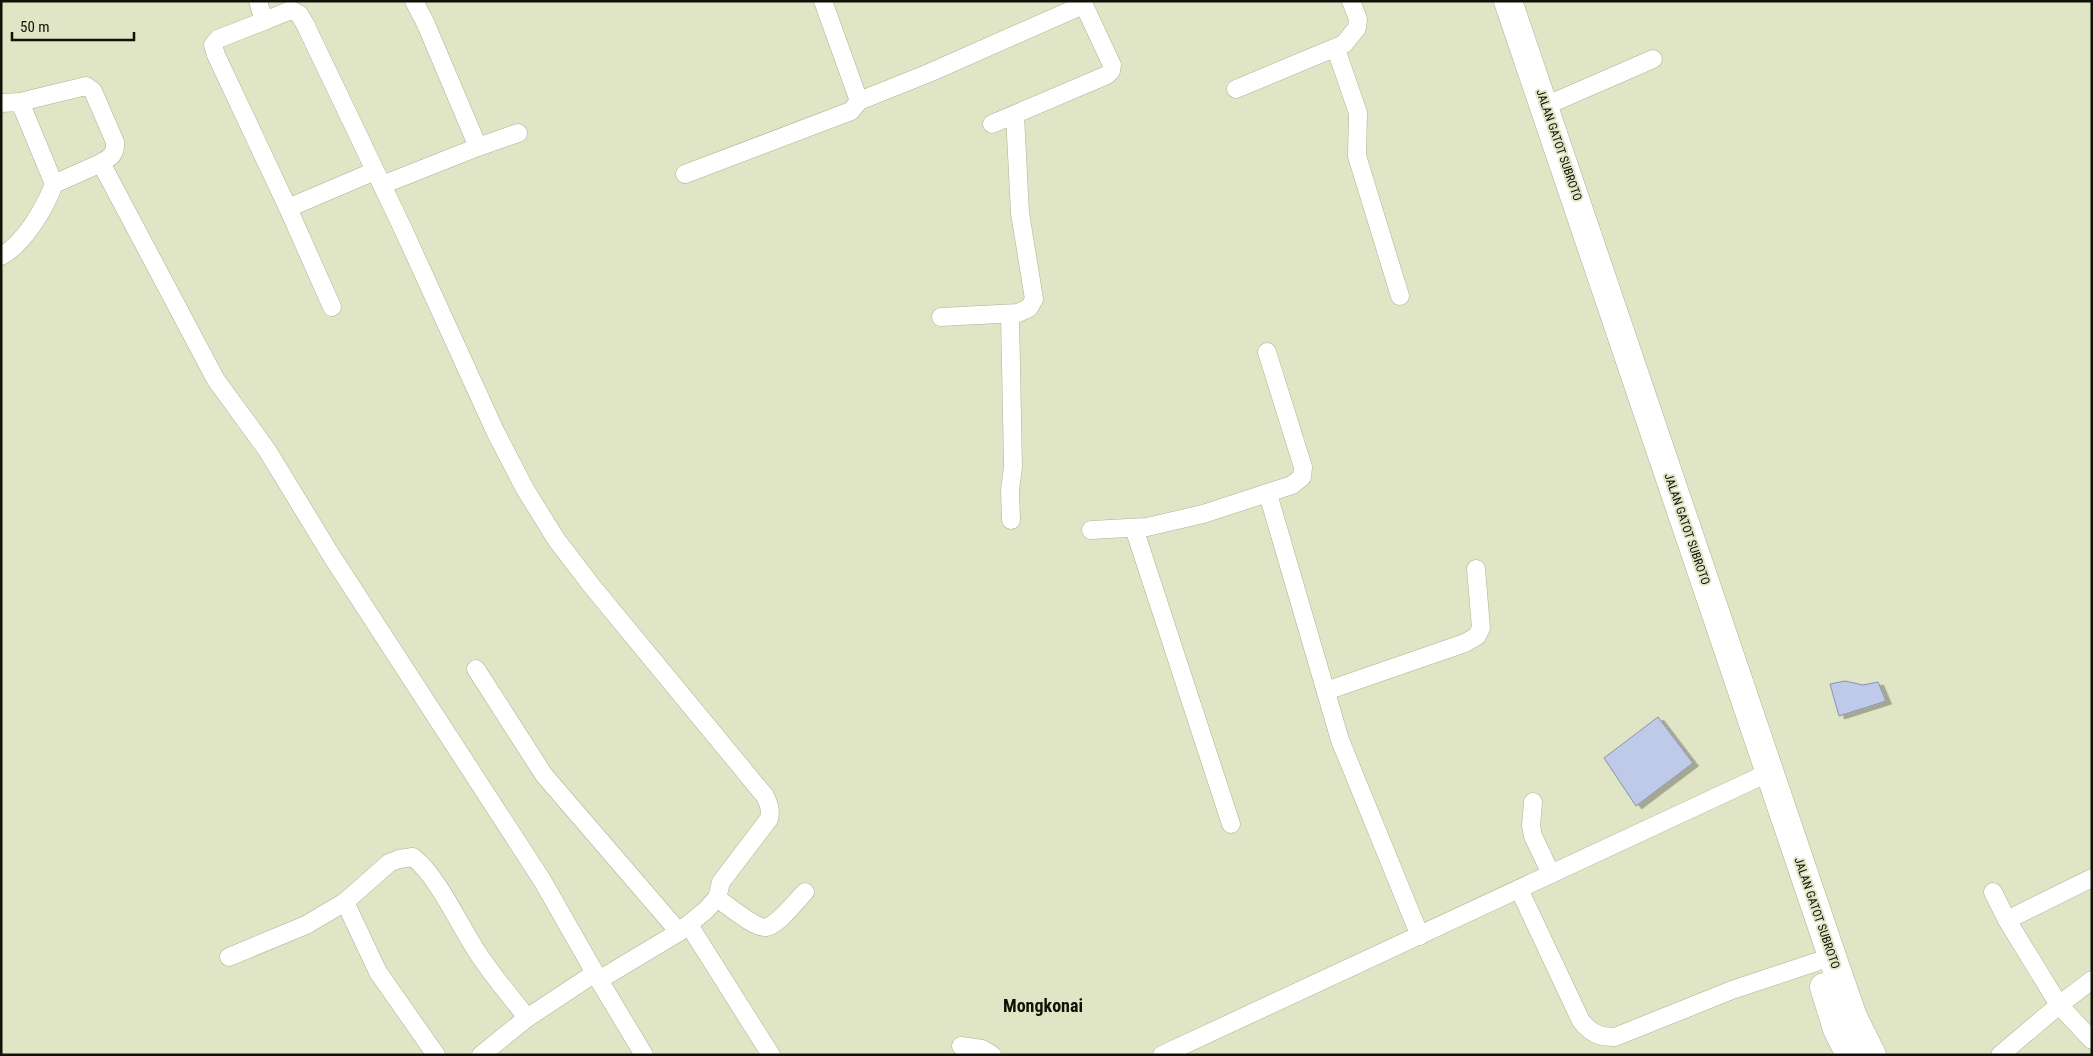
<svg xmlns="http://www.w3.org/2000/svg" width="2093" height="1056" font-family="'Roboto Condensed',sans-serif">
	<defs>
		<filter id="shadow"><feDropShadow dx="5.5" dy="3" stdDeviation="0" flood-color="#0004"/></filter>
	</defs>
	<rect width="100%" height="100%" fill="#dfe5c5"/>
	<g fill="#bfcae8" stroke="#8892ae" filter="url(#shadow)">
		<polygon points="1845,681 1863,685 1878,682 1886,701 1839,716 1830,684"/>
		<polygon points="1658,717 1693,763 1636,806 1604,758"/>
	</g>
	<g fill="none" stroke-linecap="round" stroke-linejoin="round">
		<g stroke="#acb293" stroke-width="19">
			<g id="street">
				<polyline points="258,1 264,21 218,39 213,45 216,55 288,208 332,307"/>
				<polyline points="414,1 425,22 478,147"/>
				<polyline points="823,1 859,101"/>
				<path d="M264,21L291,10L299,14L305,24L403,229L496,433L525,489L556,539L591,585L765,796C769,804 771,810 769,819L721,882L717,898L705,911L679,932L599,980L644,1055"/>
				<polyline points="1336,49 1358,113 1357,156 1400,296"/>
				<polyline points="1236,89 1344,44 1357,28 1358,19 1351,1"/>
				<path d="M20,102L86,86L93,91L115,142C116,154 111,157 101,163"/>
				<path d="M1,103L20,102L54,184C45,208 24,244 1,256"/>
				<polyline points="1545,106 1653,59"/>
				<polyline points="992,124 1107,75 1111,71 1112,65 1082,1"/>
				<polyline points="685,174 851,111 859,101 929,73 1083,5"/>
				<polyline points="54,184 101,163 216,380 267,450 331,555 542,880 599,980"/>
				<polyline points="382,185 478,147 518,133"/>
				<polyline points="288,208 375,171"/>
				<polyline points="1010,314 1013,467 1010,490 1011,520"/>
				<polyline points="941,317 1018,313 1029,308 1034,299 1020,213 1015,115"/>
				<polyline points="1268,494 1340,740 1420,936"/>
				<polyline points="1134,528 1231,824"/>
				<polyline points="1091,530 1147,527 1203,514 1292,485 1302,477 1303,467 1267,352"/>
				<polyline points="476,669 544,775 679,932"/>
				<polyline points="1326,691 1465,643 1477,636 1481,628 1476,569"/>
				<polyline points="1533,802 1531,826 1533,836 1551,874"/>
				<path d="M1519,889L1581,1021C1591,1033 1599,1037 1615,1037L1732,990L1816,962"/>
				<polyline points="1993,892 2007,920 2059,1005 2092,1040"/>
				<path d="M717,898C727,905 757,930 767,927C780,923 796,901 805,892"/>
				<polyline points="345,902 378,972 436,1055"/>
				<polyline points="2007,920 2092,878"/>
				<polyline points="689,925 771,1055"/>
				<path d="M229,957L306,925L345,902L389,863L399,859L413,857C437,876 457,920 474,947C489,972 510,995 527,1018"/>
				<polyline points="961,1046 982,1049 992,1055"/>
				<polyline points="481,1055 527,1018 595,973"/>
				<polyline points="1162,1055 1770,772"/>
				<polyline points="2000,1055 2059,1005 2092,980"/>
			</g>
		</g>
		<g stroke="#acb293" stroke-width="29">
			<g id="highway">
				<polyline points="1508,1 1836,968 1853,1017 1872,1055"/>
				<polyline points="1824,987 1837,1029 1850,1055"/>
			</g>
		</g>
		<use href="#street" stroke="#fff" stroke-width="18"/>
		<use href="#highway" stroke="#fff" stroke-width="28"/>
	</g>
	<g text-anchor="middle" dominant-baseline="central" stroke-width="4" stroke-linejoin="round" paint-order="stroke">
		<g font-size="12" fill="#101107" stroke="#dfe5c5">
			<text transform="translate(1559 145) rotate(71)">JALAN GATOT SUBROTO</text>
			<text transform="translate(1687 529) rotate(71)">JALAN GATOT SUBROTO</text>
			<text transform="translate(1817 913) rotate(71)">JALAN GATOT SUBROTO</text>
		</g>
		<g font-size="18" font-weight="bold" fill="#101107" stroke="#dfe5c5">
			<text x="1043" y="1005">Mongkonai</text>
		</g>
	</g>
	<rect width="2093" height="1056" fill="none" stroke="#101107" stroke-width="5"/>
	<path d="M12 32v8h122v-8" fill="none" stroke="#101107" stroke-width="2.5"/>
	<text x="20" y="32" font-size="15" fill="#101107" stroke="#dfe5c5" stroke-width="4" paint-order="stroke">50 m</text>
</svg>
